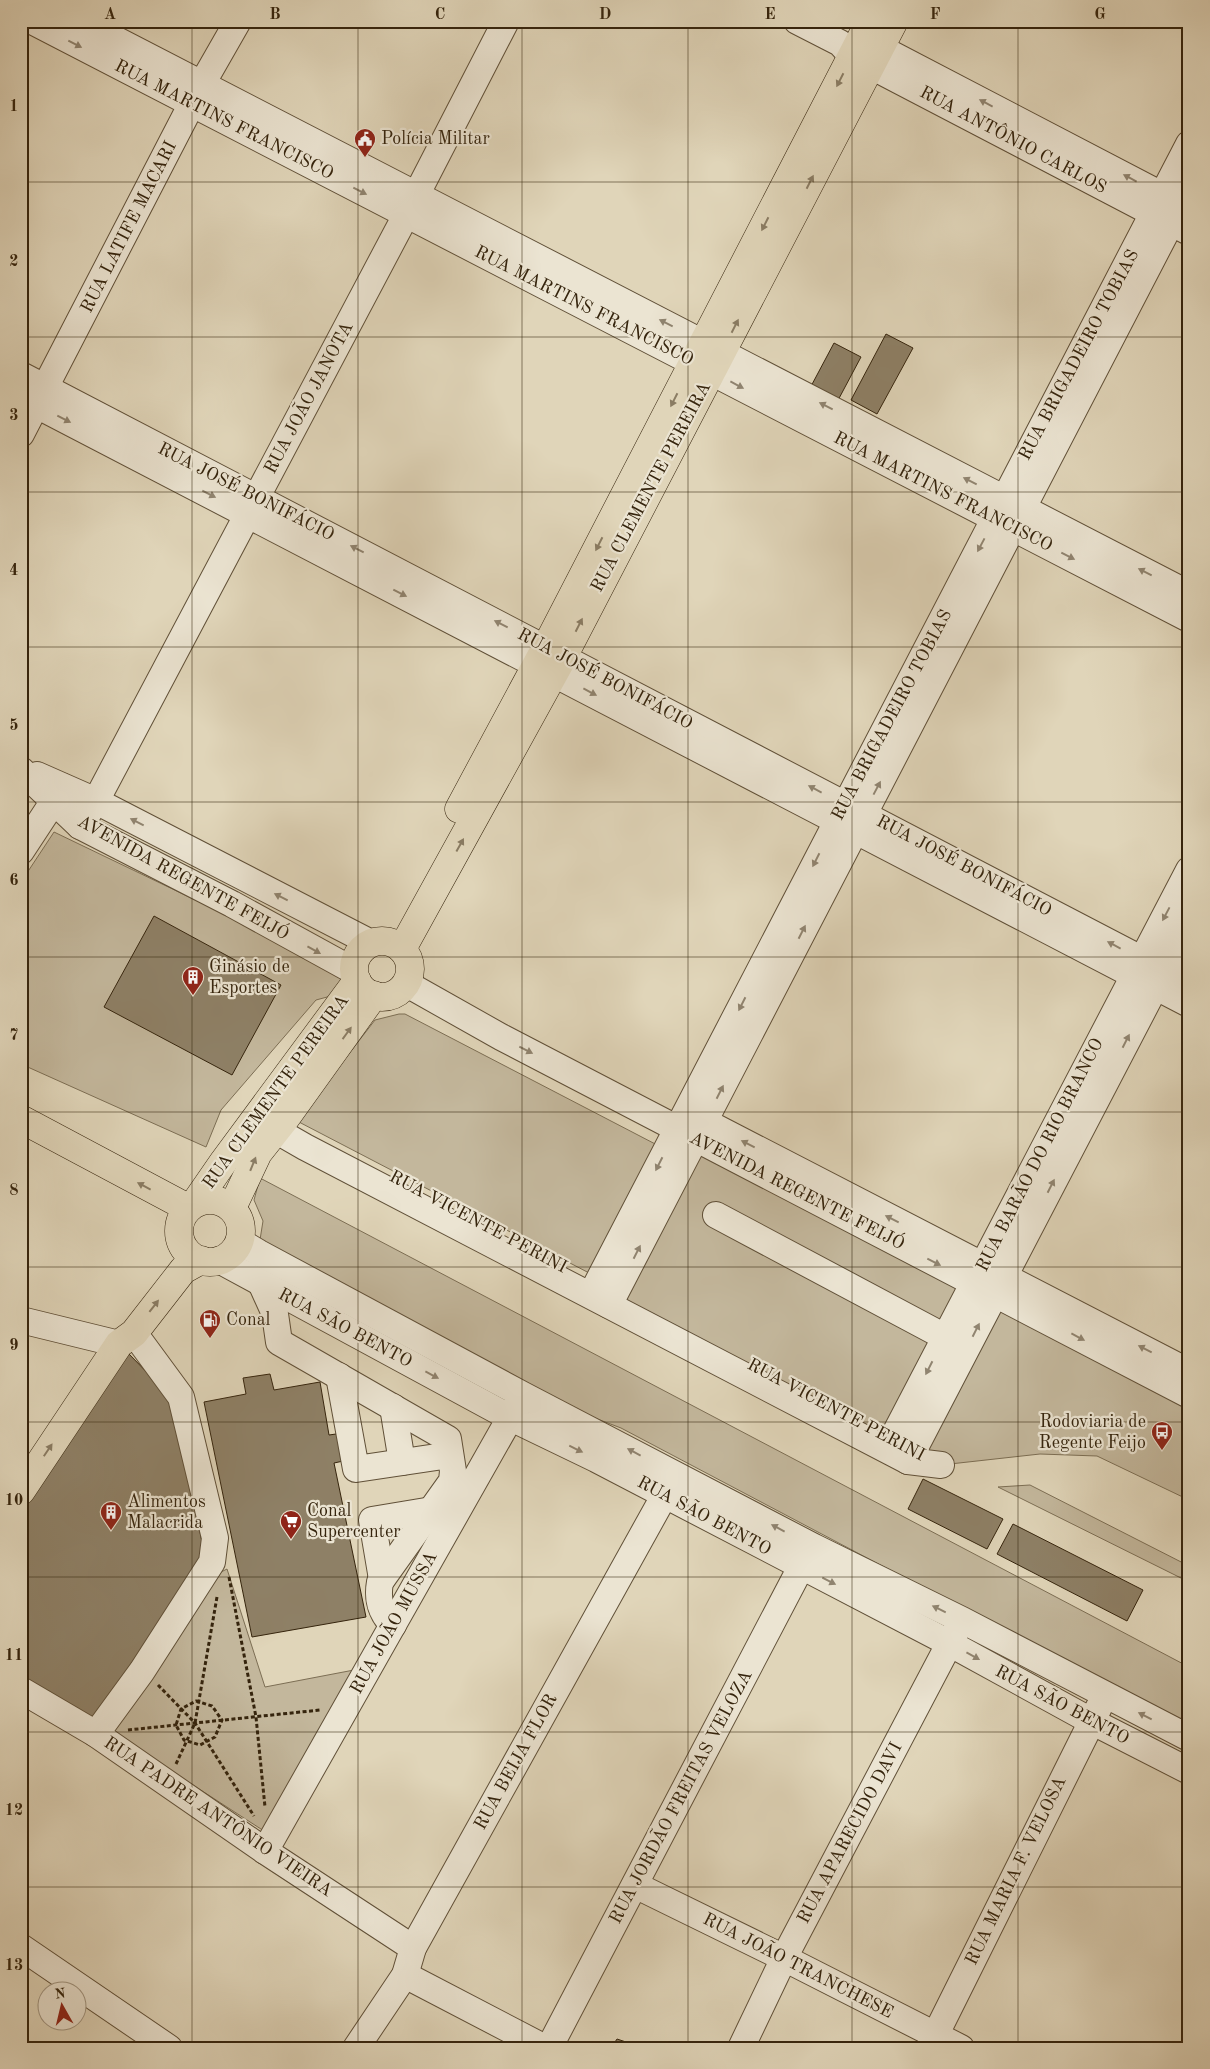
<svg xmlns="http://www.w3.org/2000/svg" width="1210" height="2069" font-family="'Old Standard TT',serif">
	<rect width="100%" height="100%" fill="#e0d5b9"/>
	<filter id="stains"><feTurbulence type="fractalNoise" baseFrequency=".004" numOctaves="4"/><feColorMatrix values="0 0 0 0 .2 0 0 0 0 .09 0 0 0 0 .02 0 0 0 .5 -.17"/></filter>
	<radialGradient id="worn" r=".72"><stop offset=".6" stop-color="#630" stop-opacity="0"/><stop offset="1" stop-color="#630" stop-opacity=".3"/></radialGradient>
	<g fill="#c3b79c" stroke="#7c6e54">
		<polygon points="54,832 343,971 342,993 316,1000 221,1110 206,1147 21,1064 21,882"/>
		<polygon points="399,1014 405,1014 661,1147 593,1275 297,1121 375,1020"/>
		<polygon points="696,1138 974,1283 892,1440 615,1295"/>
		<polygon points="260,1178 1189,1667 1189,1728 621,1428 453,1364 259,1246 263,1221 254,1200"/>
		<polygon points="995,1294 1189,1400 1189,1500 1097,1456 1040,1454 941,1465 914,1451"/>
		<polygon points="1030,1485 1189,1566 1189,1582 998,1487"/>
		<polygon points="227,1569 265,1687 354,1670 264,1831 111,1732 221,1572"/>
	</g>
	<g fill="#8e8066" stroke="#35240d">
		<polygon points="886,334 913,348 877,414 851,400"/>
		<polygon points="834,343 861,357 836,404 809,390"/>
		<polygon points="154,916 281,985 232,1075 104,1007"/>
		<polygon points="127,1352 174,1400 204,1552 95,1733 21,1685 21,1510"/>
		<polygon points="270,1374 274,1390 320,1382 329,1435 343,1433 348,1460 334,1463 366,1617 252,1637 204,1402 246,1394 243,1378"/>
		<polygon points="923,1479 1003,1519 987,1549 908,1509"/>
		<polygon points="1013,1524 1143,1590 1127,1621 997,1554"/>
		<polygon points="617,2039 632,2044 630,2048 611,2048"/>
	</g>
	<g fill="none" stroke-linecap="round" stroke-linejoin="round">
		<g stroke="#605038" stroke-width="28">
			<g id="minor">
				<polyline points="32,21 1189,619"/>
				<polyline points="80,21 1189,594"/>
				<polyline points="797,21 840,43 852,56 1189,232"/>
				<polyline points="861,40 880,48 1177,203"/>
				<polyline points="21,375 1189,984"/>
				<polyline points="21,397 1189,1004"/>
				<polyline points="21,434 202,84 238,21"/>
				<polyline points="21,770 80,826 232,904 354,971"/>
				<polyline points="37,775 96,801 371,943"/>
				<polyline points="80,826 96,801 406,215 506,21"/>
				<polyline points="21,851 63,787"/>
				<polyline points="407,984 501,1037 1189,1395"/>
				<polyline points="690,1114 1189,1372"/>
				<polyline points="258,1120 305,1147 908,1461 941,1465"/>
				<polyline points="716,1215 945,1337"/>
				<polyline points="239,1241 259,1253 523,1395 814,1547 962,1620 1189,1738"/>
				<polyline points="219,1260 509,1417 596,1459 949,1643 1091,1721 1189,1771"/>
				<path d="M261,1283L275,1314L279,1342L448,1439L453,1471L452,1481L380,1582C377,1599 380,1612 393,1625"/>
				<polyline points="591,1295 1189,144"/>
				<polyline points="609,1305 1189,188"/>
				<polyline points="21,1320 119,1344"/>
				<polyline points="339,1376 356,1469 450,1455"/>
				<polyline points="393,1407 402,1462"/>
				<polyline points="887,1449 1189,870"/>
				<polyline points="908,1461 1189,922"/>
				<polyline points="382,1579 372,1520 432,1510"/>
				<polyline points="21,1690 96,1734 265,1851 413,1948"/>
				<polyline points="96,1734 142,1671 212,1562 215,1538 181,1397 134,1333"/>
				<polyline points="265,1851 519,1402"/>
				<polyline points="635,1885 784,1958 961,2048"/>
				<polyline points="21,1947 169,2048"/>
				<polyline points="405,1975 545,2048"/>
				<polyline points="356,2048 405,1975 413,1948 673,1480"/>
				<polyline points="549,2048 801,1567 810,1552"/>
				<polyline points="741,2048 784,1958 957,1629"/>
				<polyline points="929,2048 1099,1707"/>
			</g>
		</g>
		<g stroke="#35240d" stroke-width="29">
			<g id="major">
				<polyline points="459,809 546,647 870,21"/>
				<circle cx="382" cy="969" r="28"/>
				<polyline points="402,949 563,657 894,21"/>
				<polyline points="21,1119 188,1208"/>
				<circle cx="210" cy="1231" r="31"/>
				<polyline points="195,1203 224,1161 357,981"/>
				<polyline points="232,1208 258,1153 285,1119 374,995"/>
				<polyline points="21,1491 119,1344 134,1333 183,1270 201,1260"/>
			</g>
		</g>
		<g stroke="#35240d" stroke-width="3" stroke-dasharray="4 2.5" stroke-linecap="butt">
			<polyline points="229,1577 256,1717 265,1807"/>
			<polyline points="158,1685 195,1723 254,1816"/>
			<polygon points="196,1701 212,1706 222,1720 215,1737 200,1745 184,1740 176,1725 181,1709"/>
			<polyline points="128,1730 320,1710"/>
			<polyline points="176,1764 195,1723 217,1597"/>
		</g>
		<use href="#minor" stroke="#ebe4d2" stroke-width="26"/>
		<use href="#major" stroke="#e0d5b9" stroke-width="28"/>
	</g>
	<defs><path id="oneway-solid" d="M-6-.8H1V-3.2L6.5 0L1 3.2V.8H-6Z" transform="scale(1.25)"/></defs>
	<g fill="#908470">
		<use href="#oneway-solid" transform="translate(75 44) rotate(27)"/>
		<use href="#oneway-solid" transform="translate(986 103) rotate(-152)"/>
		<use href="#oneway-solid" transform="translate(1130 178) rotate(-152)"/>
		<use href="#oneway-solid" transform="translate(360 191) rotate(27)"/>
		<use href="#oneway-solid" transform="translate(666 323) rotate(-153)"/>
		<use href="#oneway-solid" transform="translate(737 385) rotate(28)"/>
		<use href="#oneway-solid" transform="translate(826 406) rotate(-153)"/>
		<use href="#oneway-solid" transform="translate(64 419) rotate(27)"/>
		<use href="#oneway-solid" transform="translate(970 481) rotate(-153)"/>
		<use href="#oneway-solid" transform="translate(209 494) rotate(27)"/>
		<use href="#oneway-solid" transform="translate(981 545) rotate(118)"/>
		<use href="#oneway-solid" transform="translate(357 549) rotate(-153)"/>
		<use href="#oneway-solid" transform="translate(1068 556) rotate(27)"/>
		<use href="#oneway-solid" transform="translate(1145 572) rotate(-153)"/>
		<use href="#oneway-solid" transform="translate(400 593) rotate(27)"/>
		<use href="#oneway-solid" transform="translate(501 624) rotate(-153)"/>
		<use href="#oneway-solid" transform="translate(590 692) rotate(28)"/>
		<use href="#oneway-solid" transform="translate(877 788) rotate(-62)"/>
		<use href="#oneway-solid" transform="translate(815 789) rotate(-152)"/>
		<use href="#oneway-solid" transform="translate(137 822) rotate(-153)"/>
		<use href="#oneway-solid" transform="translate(816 860) rotate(117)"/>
		<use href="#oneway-solid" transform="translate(281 897) rotate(-153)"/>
		<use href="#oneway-solid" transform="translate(1166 914) rotate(118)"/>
		<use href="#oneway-solid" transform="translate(802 932) rotate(-63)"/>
		<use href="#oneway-solid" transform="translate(1114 945) rotate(-152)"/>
		<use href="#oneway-solid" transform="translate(314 950) rotate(29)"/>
		<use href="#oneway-solid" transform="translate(742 1004) rotate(117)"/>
		<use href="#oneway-solid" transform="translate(1126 1041) rotate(-63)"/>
		<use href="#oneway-solid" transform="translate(526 1050) rotate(27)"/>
		<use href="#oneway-solid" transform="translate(720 1092) rotate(-63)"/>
		<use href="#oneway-solid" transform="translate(748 1144) rotate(-153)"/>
		<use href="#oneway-solid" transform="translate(659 1164) rotate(117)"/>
		<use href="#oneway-solid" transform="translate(1051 1186) rotate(-63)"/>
		<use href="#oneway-solid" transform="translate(892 1219) rotate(-153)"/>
		<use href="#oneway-solid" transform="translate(637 1252) rotate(-63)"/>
		<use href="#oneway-solid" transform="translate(934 1262) rotate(27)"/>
		<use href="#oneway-solid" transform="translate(976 1330) rotate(-63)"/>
		<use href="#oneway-solid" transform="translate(1078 1337) rotate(28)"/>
		<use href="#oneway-solid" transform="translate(1145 1349) rotate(-153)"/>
		<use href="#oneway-solid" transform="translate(929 1368) rotate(117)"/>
		<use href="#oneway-solid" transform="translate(432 1375) rotate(28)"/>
		<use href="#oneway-solid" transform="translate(576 1449) rotate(26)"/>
		<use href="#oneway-solid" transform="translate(634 1452) rotate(-152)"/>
		<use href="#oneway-solid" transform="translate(778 1528) rotate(-152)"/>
		<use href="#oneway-solid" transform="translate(829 1581) rotate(27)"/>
		<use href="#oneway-solid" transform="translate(939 1609) rotate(-154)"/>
		<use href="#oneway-solid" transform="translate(973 1656) rotate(29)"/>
		<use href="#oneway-solid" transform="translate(1145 1716) rotate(-153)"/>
	</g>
	<g fill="#8a7c63">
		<use href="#oneway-solid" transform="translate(840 80) rotate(117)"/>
		<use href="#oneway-solid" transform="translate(810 182) rotate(-63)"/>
		<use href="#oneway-solid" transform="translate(765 224) rotate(117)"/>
		<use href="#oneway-solid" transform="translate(735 326) rotate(-63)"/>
		<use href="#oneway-solid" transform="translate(674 400) rotate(117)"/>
		<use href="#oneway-solid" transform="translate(599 544) rotate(117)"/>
		<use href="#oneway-solid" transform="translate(579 625) rotate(-63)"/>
		<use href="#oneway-solid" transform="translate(460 845) rotate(-61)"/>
		<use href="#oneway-solid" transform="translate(347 1033) rotate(-54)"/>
		<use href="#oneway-solid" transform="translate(253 1164) rotate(-68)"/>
		<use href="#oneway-solid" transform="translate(144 1186) rotate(-152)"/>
		<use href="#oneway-solid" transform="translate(154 1306) rotate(-52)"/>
		<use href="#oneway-solid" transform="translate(48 1450) rotate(-56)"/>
	</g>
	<path fill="none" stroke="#35240d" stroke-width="1" stroke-opacity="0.55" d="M192,21V2048M358,21V2048M522,21V2048M688,21V2048M852,21V2048M1018,21V2048M21,182H1189M21,337H1189M21,492H1189M21,647H1189M21,802H1189M21,957H1189M21,1112H1189M21,1267H1189M21,1422H1189M21,1577H1189M21,1732H1189M21,1887H1189"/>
	<defs>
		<g id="civic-pin" transform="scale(1.125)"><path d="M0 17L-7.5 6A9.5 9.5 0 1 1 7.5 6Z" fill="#8f2418" stroke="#ebe4d2"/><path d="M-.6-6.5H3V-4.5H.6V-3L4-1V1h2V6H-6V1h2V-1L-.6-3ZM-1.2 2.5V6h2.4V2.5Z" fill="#fff"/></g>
		<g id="building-pin" transform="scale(1.125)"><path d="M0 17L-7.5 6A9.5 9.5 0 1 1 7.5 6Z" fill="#8f2418" stroke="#ebe4d2"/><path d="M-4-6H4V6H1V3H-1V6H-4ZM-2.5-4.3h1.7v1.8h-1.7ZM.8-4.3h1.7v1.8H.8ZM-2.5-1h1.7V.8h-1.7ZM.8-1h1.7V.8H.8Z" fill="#fff"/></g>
		<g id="fuel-pin" transform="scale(1.125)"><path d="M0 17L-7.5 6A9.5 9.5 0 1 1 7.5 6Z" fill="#8f2418" stroke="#ebe4d2"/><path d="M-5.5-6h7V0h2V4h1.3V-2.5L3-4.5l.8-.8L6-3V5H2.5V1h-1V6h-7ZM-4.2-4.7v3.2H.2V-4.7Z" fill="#fff"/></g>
		<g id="bus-pin" transform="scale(1.125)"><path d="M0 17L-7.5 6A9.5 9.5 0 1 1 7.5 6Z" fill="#8f2418" stroke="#ebe4d2"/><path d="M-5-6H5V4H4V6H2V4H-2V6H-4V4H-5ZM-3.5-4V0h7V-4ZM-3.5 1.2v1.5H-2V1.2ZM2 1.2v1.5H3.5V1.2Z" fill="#fff"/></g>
		<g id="supermarket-pin" transform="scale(1.125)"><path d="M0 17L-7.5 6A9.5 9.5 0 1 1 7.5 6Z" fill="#8f2418" stroke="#ebe4d2"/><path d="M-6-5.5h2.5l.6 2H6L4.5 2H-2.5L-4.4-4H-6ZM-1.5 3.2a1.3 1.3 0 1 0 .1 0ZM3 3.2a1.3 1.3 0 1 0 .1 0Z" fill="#fff"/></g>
	</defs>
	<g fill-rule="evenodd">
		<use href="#civic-pin" x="365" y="139"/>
		<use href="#building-pin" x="193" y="977"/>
		<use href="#fuel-pin" x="210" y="1320"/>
		<use href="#bus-pin" x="1162" y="1432"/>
		<use href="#building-pin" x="111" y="1512"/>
		<use href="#supermarket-pin" x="291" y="1521"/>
	</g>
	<g text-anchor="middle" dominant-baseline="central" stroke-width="4.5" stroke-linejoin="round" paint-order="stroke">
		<g font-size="18" fill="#35240d" stroke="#ebe4d2">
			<text transform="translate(224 120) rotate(27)">RUA MARTINS FRANCISCO</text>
			<text transform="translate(1013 140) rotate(28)">RUA ANTÔNIO CARLOS</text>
			<text transform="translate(129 227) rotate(-63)">RUA LATIFE MACARI</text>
			<text transform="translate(584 306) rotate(27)">RUA MARTINS FRANCISCO</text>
			<text transform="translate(1079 355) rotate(-62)">RUA BRIGADEIRO TOBIAS</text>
			<text transform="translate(309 398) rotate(-62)">RUA JOÃO JANOTA</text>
			<text transform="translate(651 487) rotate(-62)">RUA CLEMENTE PEREIRA</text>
			<text transform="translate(246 492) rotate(27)">RUA JOSÉ BONIFÁCIO</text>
			<text transform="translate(943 492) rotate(27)">RUA MARTINS FRANCISCO</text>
			<text transform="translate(605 679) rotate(28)">RUA JOSÉ BONIFÁCIO</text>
			<text transform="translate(892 715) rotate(-62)">RUA BRIGADEIRO TOBIAS</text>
			<text transform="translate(964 866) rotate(28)">RUA JOSÉ BONIFÁCIO</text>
			<text transform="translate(183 878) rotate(29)">AVENIDA REGENTE FEIJÓ</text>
			<text transform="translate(276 1092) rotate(-54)">RUA CLEMENTE PEREIRA</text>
			<text transform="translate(1040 1155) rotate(-63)">RUA BARÃO DO RIO BRANCO</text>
			<text transform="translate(797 1191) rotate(27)">AVENIDA REGENTE FEIJÓ</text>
			<text transform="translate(478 1222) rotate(28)">RUA VICENTE PERINI</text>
			<text transform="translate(345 1328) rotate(28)">RUA SÃO BENTO</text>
			<text transform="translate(836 1410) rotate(28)">RUA VICENTE PERINI</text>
			<text transform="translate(704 1516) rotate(28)">RUA SÃO BENTO</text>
			<text transform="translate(394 1623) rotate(-61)">RUA JOÃO MUSSA</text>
			<text transform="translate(1062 1705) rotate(28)">RUA SÃO BENTO</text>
			<text transform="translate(516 1762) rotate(-61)">RUA BEIJA FLOR</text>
			<text transform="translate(681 1797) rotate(-62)">RUA JORDÃO FREITAS VELOZA</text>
			<text transform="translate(218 1817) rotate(34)">RUA PADRE ANTÔNIO VIEIRA</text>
			<text transform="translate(850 1833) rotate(-62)">RUA APARECIDO DAVI</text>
			<text transform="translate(1016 1871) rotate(-64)">RUA MARIA F. VELOSA</text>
			<text transform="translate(798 1966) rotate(27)">RUA JOÃO TRANCHESE</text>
		</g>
		<g font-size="18" fill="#35240d" stroke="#ebe4d2" text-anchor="start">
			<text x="381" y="139">Polícia Militar</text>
			<text x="209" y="967">Ginásio de<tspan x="209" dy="21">Esportes</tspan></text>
			<text x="226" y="1320">Conal</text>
			<text x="1146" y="1422" text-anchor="end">Rodoviaria de<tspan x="1146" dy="21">Regente Feijo</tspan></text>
			<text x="127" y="1502">Alimentos<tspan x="127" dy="21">Malacrida</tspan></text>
			<text x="307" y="1511">Conal<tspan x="307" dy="21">Supercenter</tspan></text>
		</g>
	</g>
	<rect width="1210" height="2069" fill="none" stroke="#e0d5b9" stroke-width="55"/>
	<g transform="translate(62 2006) rotate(352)"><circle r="24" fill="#ebe4d2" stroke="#a29783"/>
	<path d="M0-4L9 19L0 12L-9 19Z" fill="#8f2418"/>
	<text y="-8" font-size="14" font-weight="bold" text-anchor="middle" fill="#35240d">N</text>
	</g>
	<rect x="28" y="28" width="1154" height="2014" fill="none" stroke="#35240d" stroke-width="2"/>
	<g font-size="16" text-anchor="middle" font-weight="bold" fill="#35240d">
		<text x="110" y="19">A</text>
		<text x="275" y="19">B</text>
		<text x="440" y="19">C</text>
		<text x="605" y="19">D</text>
		<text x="770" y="19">E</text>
		<text x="935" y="19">F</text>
		<text x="1100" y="19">G</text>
		<text x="14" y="111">1</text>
		<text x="14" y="266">2</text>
		<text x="14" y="420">3</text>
		<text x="14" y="575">4</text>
		<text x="14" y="730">5</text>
		<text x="14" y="885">6</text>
		<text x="14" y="1040">7</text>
		<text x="14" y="1195">8</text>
		<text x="14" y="1350">9</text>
		<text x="14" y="1505">10</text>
		<text x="14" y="1660">11</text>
		<text x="14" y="1815">12</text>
		<text x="14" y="1970">13</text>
	</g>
	<rect width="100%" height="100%" filter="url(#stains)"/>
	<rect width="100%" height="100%" fill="url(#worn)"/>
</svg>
